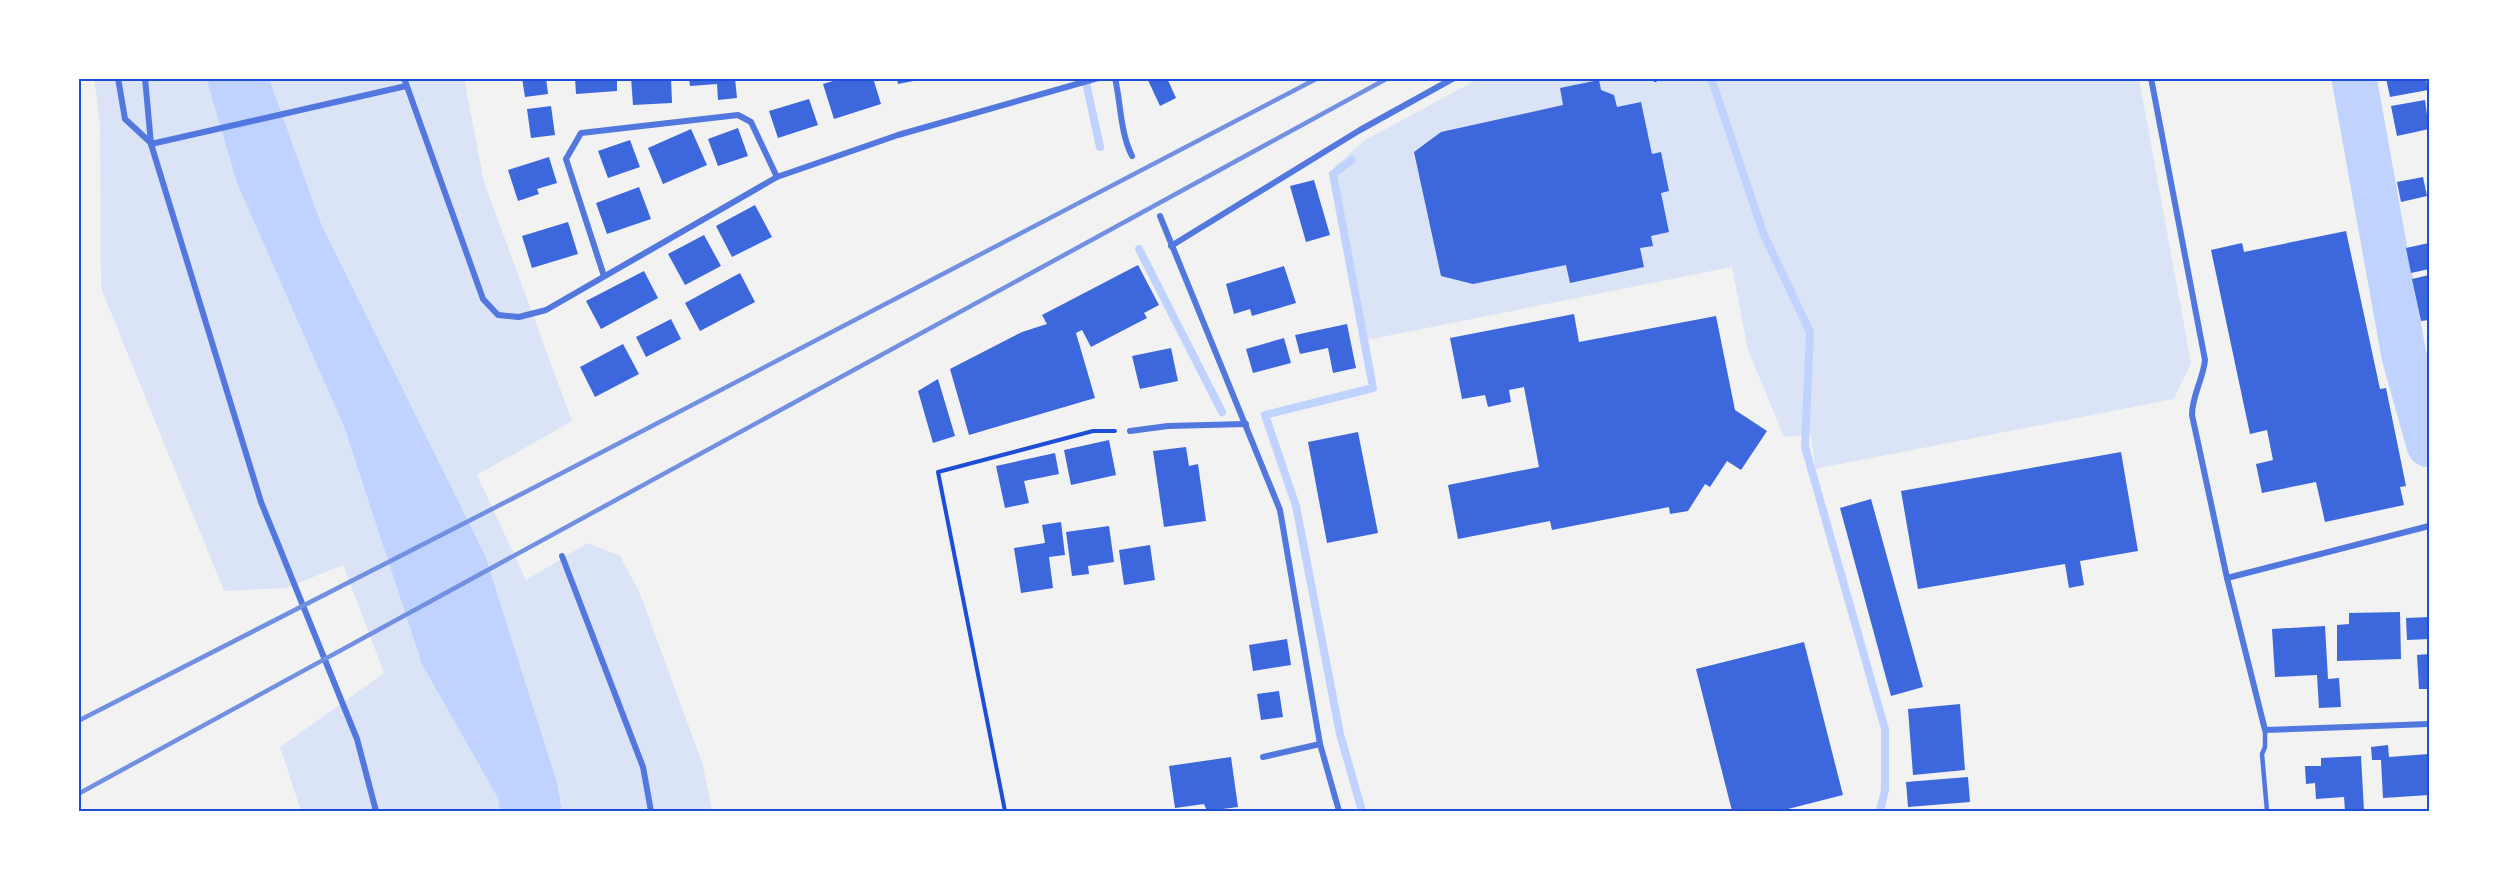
<svg xmlns="http://www.w3.org/2000/svg" width="2507" height="889" font-family="Raleway,sans-serif">
	<rect width="100%" height="100%" fill="#f2f2f2"/>
	<g fill="#dbe4f7">
		<polygon points="94,78 206,78 237,183 345,429 498,798 500,811 301,811 280,747 384,673 343,565 286,588 224,591 101,288 100,124"/>
		<polygon points="269,78 464,78 484,182 572,421 477,475 526,580 588,543 620,556 639,591 703,765 712,811 562,811 557,782 485,555 322,226"/>
		<polygon points="1480,78 2139,78 2191,363 2174,399 1815,469 1811,434 1784,437 1748,350 1732,267 1367,340 1335,166 1365,140"/>
	</g>
	<polygon fill="#bfd3fe" points="206,78 269,78 322,226 485,555 557,782 562,811 500,811 498,798 422,664 345,429 237,183"/>
	<g fill="none" stroke-linecap="round" stroke-linejoin="round">
		<g stroke="#bfd3fe" stroke-width="8">
			<polyline points="1085,78 1100,147"/>
			<polyline points="1711,78 1764,235 1810,332 1805,447 1885,729 1885,790 1880,811"/>
			<polyline points="1352,160 1333,174 1373,388 1265,415 1296,506 1340,734 1362,811"/>
			<polyline points="1139,249 1222,412"/>
			<polyline points="2423,424 2429,423"/>
		</g>
		<polyline stroke="#bfd3fe" stroke-width="45" points="2354,78 2404,356 2429,445"/>
	</g>
	<g fill="#3d67dc">
		<polygon points="522,78 546,78 548,94 525,97"/>
		<polygon points="575,78 617,78 617,91 576,94"/>
		<polygon points="631,78 671,78 672,103 633,105"/>
		<polygon points="689,78 735,78 737,98 718,100 717,84 690,86"/>
		<polygon points="843,78 873,78 881,104 834,119 823,84"/>
		<polygon points="897,78 924,78 924,79 898,84"/>
		<polygon points="1147,78 1167,78 1176,98 1160,106"/>
		<polygon points="2386,78 2426,78 2428,90 2390,97"/>
		<polygon points="1599,80 1601,90 1614,95 1617,107 1641,102 1652,154 1661,152 1669,191 1661,193 1669,232 1651,236 1653,246 1640,248 1644,267 1570,283 1566,265 1473,284 1441,276 1414,152 1441,132 1563,105 1560,88"/>
		<polygon points="809,99 818,125 778,138 769,111"/>
		<polygon points="2425,100 2429,129 2397,136 2391,106"/>
		<polygon points="551,106 555,135 531,138 527,109"/>
		<polygon points="738,128 748,156 718,166 708,139"/>
		<polygon points="691,129 707,165 663,184 648,148"/>
		<polygon points="630,140 640,167 608,178 598,151"/>
		<polygon points="549,157 557,183 537,189 539,194 518,201 508,170"/>
		<polygon points="2423,177 2427,196 2401,202 2397,182"/>
		<polygon points="1314,180 1330,235 1306,242 1290,186"/>
		<polygon points="639,187 651,219 607,234 596,203"/>
		<polygon points="755,205 772,237 732,257 716,226"/>
		<polygon points="568,222 578,254 532,268 522,236"/>
		<polygon points="2346,231 2380,389 2386,388 2406,486 2400,487 2404,505 2325,522 2316,482 2262,493 2256,464 2273,460 2267,430 2250,434 2211,250 2242,243 2244,252"/>
		<polygon points="704,235 721,266 685,285 668,254"/>
		<polygon points="2429,243 2429,269 2411,273 2406,248"/>
		<polygon points="1138,265 1159,305 1144,313 1147,318 1091,347 1082,330 1076,333 1095,398 969,435 950,369 1022,332 1047,324 1042,315"/>
		<polygon points="1284,266 1296,303 1252,316 1250,309 1234,314 1226,284"/>
		<polygon points="644,271 658,298 601,329 586,301"/>
		<polygon points="740,273 755,302 700,331 685,303"/>
		<polygon points="2429,275 2429,320 2421,321 2412,279"/>
		<polygon points="1574,314 1579,342 1716,316 1735,410 1767,431 1741,470 1727,461 1710,487 1705,484 1688,511 1670,514 1669,507 1552,530 1550,521 1458,539 1448,485 1539,467 1524,387 1509,390 1511,402 1488,407 1485,395 1462,399 1450,338"/>
		<polygon points="671,319 681,339 646,357 636,337"/>
		<polygon points="1347,324 1356,368 1333,373 1328,348 1300,354 1295,335"/>
		<polygon points="1284,338 1291,363 1253,373 1246,349"/>
		<polygon points="623,344 639,374 595,397 580,367"/>
		<polygon points="1171,348 1178,381 1140,389 1132,356"/>
		<polygon points="938,379 955,436 933,443 918,391"/>
		<polygon points="1358,432 1378,533 1327,543 1308,442"/>
		<polygon points="1109,440 1116,475 1071,485 1064,450"/>
		<polygon points="1186,447 1189,466 1198,464 1206,521 1164,527 1153,451"/>
		<polygon points="2121,452 2138,551 2080,561 2084,585 2069,588 2065,564 1918,589 1901,491"/>
		<polygon points="1055,453 1059,474 1024,481 1029,503 1005,508 996,466"/>
		<polygon points="1871,499 1923,687 1891,696 1840,508"/>
		<polygon points="1061,522 1065,555 1049,557 1053,588 1021,593 1014,548 1045,543 1042,525"/>
		<polygon points="1109,526 1114,562 1088,566 1089,574 1072,576 1066,532"/>
		<polygon points="1150,545 1155,580 1124,585 1119,550"/>
		<polygon points="2400,612 2401,659 2337,661 2337,625 2349,624 2349,613"/>
		<polygon points="2429,617 2429,639 2407,640 2406,618"/>
		<polygon points="2325,626 2328,679 2339,678 2341,707 2319,708 2317,675 2275,677 2272,629"/>
		<polygon points="1287,639 1291,665 1253,671 1249,645"/>
		<polygon points="1804,642 1843,795 1780,811 1732,811 1696,669"/>
		<polygon points="2429,654 2429,689 2419,689 2417,655"/>
		<polygon points="1279,691 1283,717 1261,720 1257,694"/>
		<polygon points="1960,704 1965,770 1913,775 1908,709"/>
		<polygon points="2388,745 2389,757 2429,754 2429,795 2383,798 2381,760 2372,760 2371,747"/>
		<polygon points="2361,756 2364,811 2345,811 2344,797 2316,799 2315,783 2306,784 2305,766 2321,766 2321,758"/>
		<polygon points="1231,757 1238,807 1207,811 1204,804 1175,808 1169,766"/>
		<polygon points="1968,777 1970,802 1908,807 1906,782"/>
	</g>
	<g fill="none" stroke-linecap="round" stroke-linejoin="round">
		<g stroke="#1d4ed8" stroke-width="4">
			<polyline points="1655,80 1658,78"/>
			<polyline points="1005,811 938,472 1093,431 1115,431"/>
		</g>
		<polyline stroke="#5277de" stroke-width="4.5" points="2265,730 2265,747 2262,754 2267,811"/>
		<g stroke="#5277de" stroke-width="6">
			<polyline points="118,78 125,119 151,143"/>
			<polyline points="145,78 151,144 261,502 357,739 376,811"/>
			<polyline points="404,78 483,299 498,315 519,317 546,310 777,177 898,135 1098,78"/>
			<path d="M1115,78C1121,104 1120,132 1132,156"/>
			<path d="M2151,78L2205,360C2203,380 2192,395 2192,415L2227,578L2429,526"/>
			<polyline points="151,144 406,86"/>
			<polyline points="1160,216 1280,510 1320,744 1339,811"/>
			<polyline points="1171,246 1360,130 1454,78"/>
			<polyline points="604,276 566,159 581,133 738,115 751,122 777,177"/>
			<polyline points="1130,431 1168,426 1246,424"/>
			<polyline points="562,556 643,767 651,811"/>
			<polyline points="2227,578 2265,730 2429,724"/>
			<polyline points="1263,757 1320,744"/>
		</g>
		<g stroke="#7290e2" stroke-width="4.5">
			<polyline points="78,721 537,486 1318,78"/>
			<polyline points="78,794 1388,78"/>
		</g>
	</g>
	<rect width="2507" height="889" fill="none" stroke="#ffffff" stroke-width="159"/>
	<rect x="80" y="80" width="2348" height="730" fill="none" stroke="#1d4ed8" stroke-width="2"/>
</svg>
